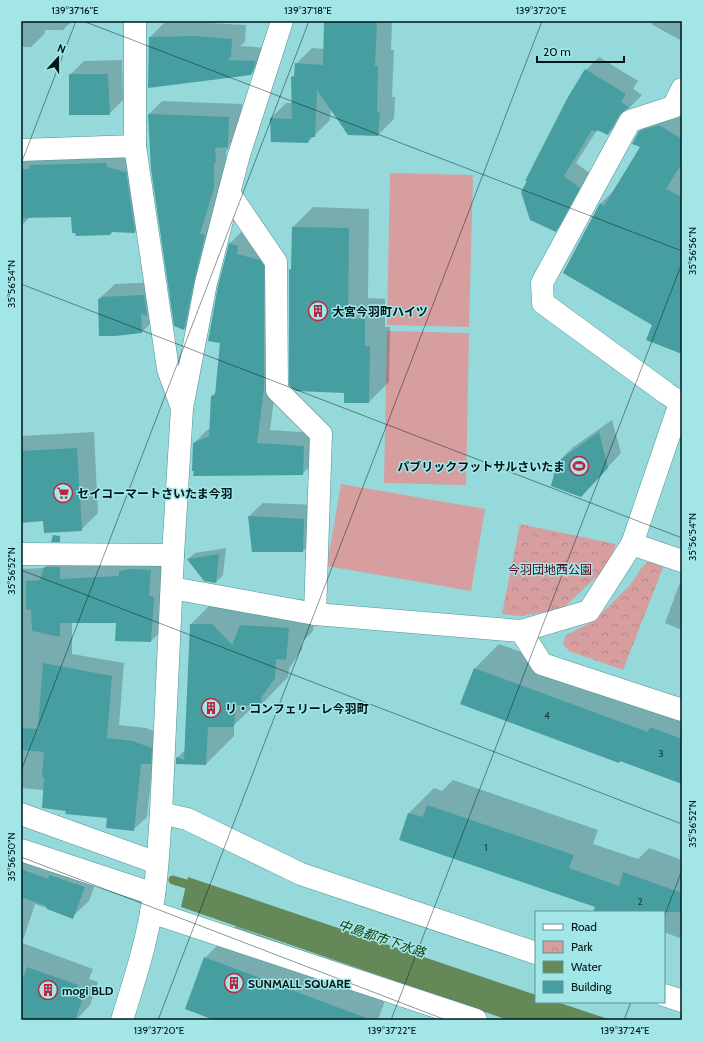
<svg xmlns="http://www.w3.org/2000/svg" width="703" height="1041" font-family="Cabin,'Noto Sans JP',sans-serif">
	<defs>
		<pattern id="park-crowns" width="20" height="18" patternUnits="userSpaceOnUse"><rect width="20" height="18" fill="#d69e9f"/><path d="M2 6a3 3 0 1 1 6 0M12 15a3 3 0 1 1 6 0" fill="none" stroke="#b68788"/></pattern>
	</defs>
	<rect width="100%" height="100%" fill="#95d9db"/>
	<g fill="#d69e9f">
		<polygon points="390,173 473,175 469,327 387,325"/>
		<polygon points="387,331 469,333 466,485 384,483"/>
		<polygon points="341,484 485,509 471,591 327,566"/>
	</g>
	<g fill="url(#park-crowns)">
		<polygon points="520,524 616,544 607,567 562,609 521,616 502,614"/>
		<polygon points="649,561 664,565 623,670 569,651 563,644 566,635 594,621 631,584 642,567"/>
	</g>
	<polygon fill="#648857" points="188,877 536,995 536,1002 557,1002 611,1020 508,1020 181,907"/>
	<g fill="#0003">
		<polygon points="21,21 72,21 63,30 45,30 45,33 31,47 21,47"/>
		<polygon points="325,21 392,21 391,50 394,50 392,97 395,97 394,119 378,135 331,108 330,120 308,142 271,118 286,103 293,103 292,77 296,74 296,64 312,48 324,49"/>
		<polygon points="653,21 682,21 682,41 651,24"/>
		<polygon points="164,23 209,23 246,25 245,42 240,46 269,48 265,60 251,74 149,87 150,37"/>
		<polygon points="599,57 638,81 633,89 642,95 630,107 628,107 621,121 608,133 597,130 576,163 592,175 568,218 555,231 528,181 569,97 586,70"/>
		<polygon points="122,60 123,100 109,114 70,75 84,61"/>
		<polygon points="162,101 242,104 241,133 229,145 229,148 226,151 227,175 197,316 184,329 149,114"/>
		<polygon points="673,112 682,117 682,353 653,325 564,273 601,203 614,190 642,146 639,132 654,118"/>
		<polygon points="21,155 141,157 150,217 135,232 72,216 30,217 21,226"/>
		<polygon points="313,207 369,209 368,298 385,299 385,327 390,327 389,382 369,402 345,392 290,270 292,267 293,227"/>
		<polygon points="243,230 273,247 277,376 270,430 316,433 316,461 302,474 194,443 207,430 211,428 212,396 216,392 221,343 219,286 230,243"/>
		<polygon points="158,282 156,318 142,332 99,299 115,284"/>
		<polygon points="612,420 621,453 581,496 558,462 572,448"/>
		<polygon points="94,432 98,513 81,530 44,520 21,522 21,436"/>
		<polygon points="263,503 317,505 317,537 303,551 249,516"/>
		<polygon points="226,548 223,575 216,582 188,559 195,553"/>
		<polygon points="58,554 72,554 72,566 128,563 163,557 164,628 151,641 117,622 72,622 72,654 124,663 119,725 146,728 164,735 153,760 147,817 133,830 108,817 67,810 44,790 21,788 21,569 44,568"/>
		<polygon points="682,582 682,630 665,623 679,585"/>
		<polygon points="219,596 316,600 313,631 302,642 302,649 289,669 288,677 261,705 255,705 234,725 234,736 206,764 177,763 177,758 185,750 191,624"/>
		<polygon points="499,644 672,707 682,705 682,783 475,668"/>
		<polygon points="453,780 598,830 593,844 638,859 649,848 682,860 682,939 664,932 664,912 607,912 409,813 434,788 442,791"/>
		<polygon points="21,848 100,871 89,901 72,917 35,904 22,943 93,969 89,979 98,982 90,1005 76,1020 21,1020"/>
		<polygon points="236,926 391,984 378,1020 217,1020 205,958"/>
		<polygon points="455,1007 494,1020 442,1020"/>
	</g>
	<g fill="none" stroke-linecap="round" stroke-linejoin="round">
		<polyline stroke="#648857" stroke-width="9" points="173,880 196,887"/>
	</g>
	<g fill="#479ea1">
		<polygon points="324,21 377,22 375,66 378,66 377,112 380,112 378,136 348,135 317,90 315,137 310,137 308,143 271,142 270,118 292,119 291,77 294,76 295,63 323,65"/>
		<polygon points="194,36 232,39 231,57 227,60 256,61 251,75 148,88 149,37"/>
		<polygon points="585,69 626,94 621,102 630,108 626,109 619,115 608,135 597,130 596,132 592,130 564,176 580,188 556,232 530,220 521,192 527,181 525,181 568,97"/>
		<polygon points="69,74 108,74 110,115 69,115"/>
		<polygon points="148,114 229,117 228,147 215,148 216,162 214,164 214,188 200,234 205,235 194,281 184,330 174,326 151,169"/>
		<polygon points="659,125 682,139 682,163 666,189 682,197 682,354 646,340 652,325 563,273 600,203 604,206 640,147 632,144 639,131"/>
		<polygon points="106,163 107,167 126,172 135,233 112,232 110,235 76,236 75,233 72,233 71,217 21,218 21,169 29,169 30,165"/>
		<polygon points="292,227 349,228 348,318 365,319 365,346 370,346 369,403 344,403 344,393 296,391 289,385 289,269 291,270"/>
		<polygon points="229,243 238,246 237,254 260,260 264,266 264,389 257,443 304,446 303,475 193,476 194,471 192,471 193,443 209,436 211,396 215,395 220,343 208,341 218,286"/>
		<polygon points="144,295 147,316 141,313 142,333 115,336 99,336 98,299 103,298 100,297"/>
		<polygon points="599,432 608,468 581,497 551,486 557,462"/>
		<polygon points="77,448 82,531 44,533 43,521 21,523 21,451"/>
		<polygon points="248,516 304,519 303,552 252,552"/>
		<polygon points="53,535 60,536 60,542 51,542"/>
		<polygon points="219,554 216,583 204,581 187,559"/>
		<polygon points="44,567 60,567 60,579 119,576 119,571 130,569 151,570 149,595 154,597 151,642 115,641 116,623 60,623 60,637 32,631 31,610 26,609 26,581 40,580"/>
		<polygon points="190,624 212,624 232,645 240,625 289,628 286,660 276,659 275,678 261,698 261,706 236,705 234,727 208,727 206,765 176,764 176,757 184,760"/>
		<polygon points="43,663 112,676 107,738 133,741 152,748 151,764 141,764 134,831 106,828 107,818 65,814 66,811 42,808 44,778 42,777 44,752 21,750 21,728 38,729"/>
		<polygon points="474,668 648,732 650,727 682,739 682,784 620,761 619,763 460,704"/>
		<polygon points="427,805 574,855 569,868 619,886 623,872 682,893 682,912 593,912 595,907 399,840 408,813 423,817"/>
		<polygon points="21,869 48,879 49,875 85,887 73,919 47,909 46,906 21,897"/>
		<polygon points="204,957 366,1018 365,1020 214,1020 185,1009"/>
		<polygon points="27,967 78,985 74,995 83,998 75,1020 21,1020 21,983"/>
	</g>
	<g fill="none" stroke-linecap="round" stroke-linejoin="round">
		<g stroke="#509395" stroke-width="23">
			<g id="street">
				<polyline points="682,89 673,107 630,121 542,283 543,303 666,393 682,404"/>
				<polyline points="135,146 135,21"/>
				<polyline points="21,150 135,146 168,369 182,408"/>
				<polyline points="229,193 276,262 277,390 321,434 315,614"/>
				<polyline points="632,544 682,561"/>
				<polyline points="21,554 173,555"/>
				<polyline points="172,588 315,614 521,631 542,664 682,710"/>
				<polyline points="521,631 589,611 632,544 680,403"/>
				<polyline points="161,813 173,555 182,408 206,283 229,193 239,155 282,21"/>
				<polyline points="21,814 157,863"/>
				<polyline points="21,850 154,894"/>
				<polyline points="151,912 476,1020"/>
			</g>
		</g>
		<g stroke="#509395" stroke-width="23">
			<g id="secondary">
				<polyline points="664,995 682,1001"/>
				<path d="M122,1020C135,979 148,938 154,895C158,868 159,840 161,813L187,819L301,874L536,953"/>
			</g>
		</g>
		<use href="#street" stroke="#fff" stroke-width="22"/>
		<use href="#secondary" stroke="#fff" stroke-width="22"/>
	</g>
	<path fill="none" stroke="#001617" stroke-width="1" stroke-opacity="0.45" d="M83,21L682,251M21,164L76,21M21,284L682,538M21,570L682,824M21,771L309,21M21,857L446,1020M664,917L682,870M158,1020L542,21M391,1020L682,263M624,1020L631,1002"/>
	<defs>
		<g id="building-ring" transform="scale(1)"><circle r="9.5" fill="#a2e6e8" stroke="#b9283f" stroke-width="1.5"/><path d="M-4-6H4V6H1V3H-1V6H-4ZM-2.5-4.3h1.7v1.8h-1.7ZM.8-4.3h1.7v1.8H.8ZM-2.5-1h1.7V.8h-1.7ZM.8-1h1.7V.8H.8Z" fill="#b9283f"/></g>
		<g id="stadium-ring" transform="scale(1)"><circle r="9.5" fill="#a2e6e8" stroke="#b9283f" stroke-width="1.5"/><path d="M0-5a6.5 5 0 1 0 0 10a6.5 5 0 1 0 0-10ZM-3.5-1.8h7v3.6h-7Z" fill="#b9283f"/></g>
		<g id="supermarket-ring" transform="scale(1)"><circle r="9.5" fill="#a2e6e8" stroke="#b9283f" stroke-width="1.5"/><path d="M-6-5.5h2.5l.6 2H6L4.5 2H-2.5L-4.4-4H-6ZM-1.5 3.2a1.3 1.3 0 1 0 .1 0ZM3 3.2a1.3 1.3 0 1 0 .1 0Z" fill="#b9283f"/></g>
	</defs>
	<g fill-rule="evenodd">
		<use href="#building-ring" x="318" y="311"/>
		<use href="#stadium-ring" x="579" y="466"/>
		<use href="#supermarket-ring" x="63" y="493"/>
		<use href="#building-ring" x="211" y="708"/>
		<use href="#building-ring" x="234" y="983"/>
		<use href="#building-ring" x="48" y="990"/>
	</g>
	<g text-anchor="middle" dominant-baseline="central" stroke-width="3" stroke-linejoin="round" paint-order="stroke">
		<g font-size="10" fill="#12383a">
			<text x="547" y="715">4</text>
			<text x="661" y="753">3</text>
			<text x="486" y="847">1</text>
			<text x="640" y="901">2</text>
		</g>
		<g font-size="12" font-weight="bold" fill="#001617" stroke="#a2e6e8" text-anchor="start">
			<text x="332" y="311">大宮今羽町ハイツ</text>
			<text x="565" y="466" text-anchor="end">パブリックフットサルさいたま</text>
			<text x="77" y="493">セイコーマートさいたま今羽</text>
			<text x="225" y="708">リ・コンフェリーレ今羽町</text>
			<text x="248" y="983">SUNMALL SQUARE</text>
			<text x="62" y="990">mogi BLD</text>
		</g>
		<g font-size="12" fill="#560114" stroke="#a2e6e8">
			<text x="550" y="569">今羽団地西公園</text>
		</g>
		<g font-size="13" font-style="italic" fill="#153a04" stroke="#a2e6e8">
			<text transform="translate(382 938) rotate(19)">中島都市下水路</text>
		</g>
	</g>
	<rect width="703" height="1041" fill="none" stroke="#a2e6e8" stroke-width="44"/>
	<rect x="535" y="911" width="130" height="92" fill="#a2e6e8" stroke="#619394"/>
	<rect x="543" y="924" width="20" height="6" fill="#ffffff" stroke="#619394"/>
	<text x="571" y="931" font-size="12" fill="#001617">Road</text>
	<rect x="543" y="941" width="20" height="12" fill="url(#park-crowns)" stroke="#619394"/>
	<text x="571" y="951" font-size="12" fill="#001617">Park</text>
	<rect x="543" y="961" width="20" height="12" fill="#648857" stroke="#619394"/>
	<text x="571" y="971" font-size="12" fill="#001617">Water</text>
	<rect x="543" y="981" width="20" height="12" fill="#479ea1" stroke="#619394"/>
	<text x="571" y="991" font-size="12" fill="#001617">Building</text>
	<g transform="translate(58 58) rotate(21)" stroke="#a2e6e8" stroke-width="3" paint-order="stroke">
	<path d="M0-3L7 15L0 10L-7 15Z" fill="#001617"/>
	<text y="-6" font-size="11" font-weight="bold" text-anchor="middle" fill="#001617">N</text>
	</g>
	<path d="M537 56v6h87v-6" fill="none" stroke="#001617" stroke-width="2"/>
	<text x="543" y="56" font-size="12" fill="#001617" stroke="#a2e6e8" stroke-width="3" paint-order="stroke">20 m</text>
	<rect x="22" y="22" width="659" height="997" fill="none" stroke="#001617" stroke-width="1.5"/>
	<g font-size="10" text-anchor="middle" fill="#001617">
		<text x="75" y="14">139°37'16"E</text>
		<text x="308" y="14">139°37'18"E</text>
		<text x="541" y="14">139°37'20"E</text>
		<text transform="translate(692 251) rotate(-90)" y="4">35°56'56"N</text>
		<text transform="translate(11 284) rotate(-90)" y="4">35°56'54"N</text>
		<text transform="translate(692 537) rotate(-90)" y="4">35°56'54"N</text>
		<text transform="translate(11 571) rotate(-90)" y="4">35°56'52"N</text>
		<text transform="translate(692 824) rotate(-90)" y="4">35°56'52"N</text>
		<text transform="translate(11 857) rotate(-90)" y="4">35°56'50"N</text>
		<text x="159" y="1034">139°37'20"E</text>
		<text x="392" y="1034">139°37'22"E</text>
		<text x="625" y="1034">139°37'24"E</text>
	</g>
</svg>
